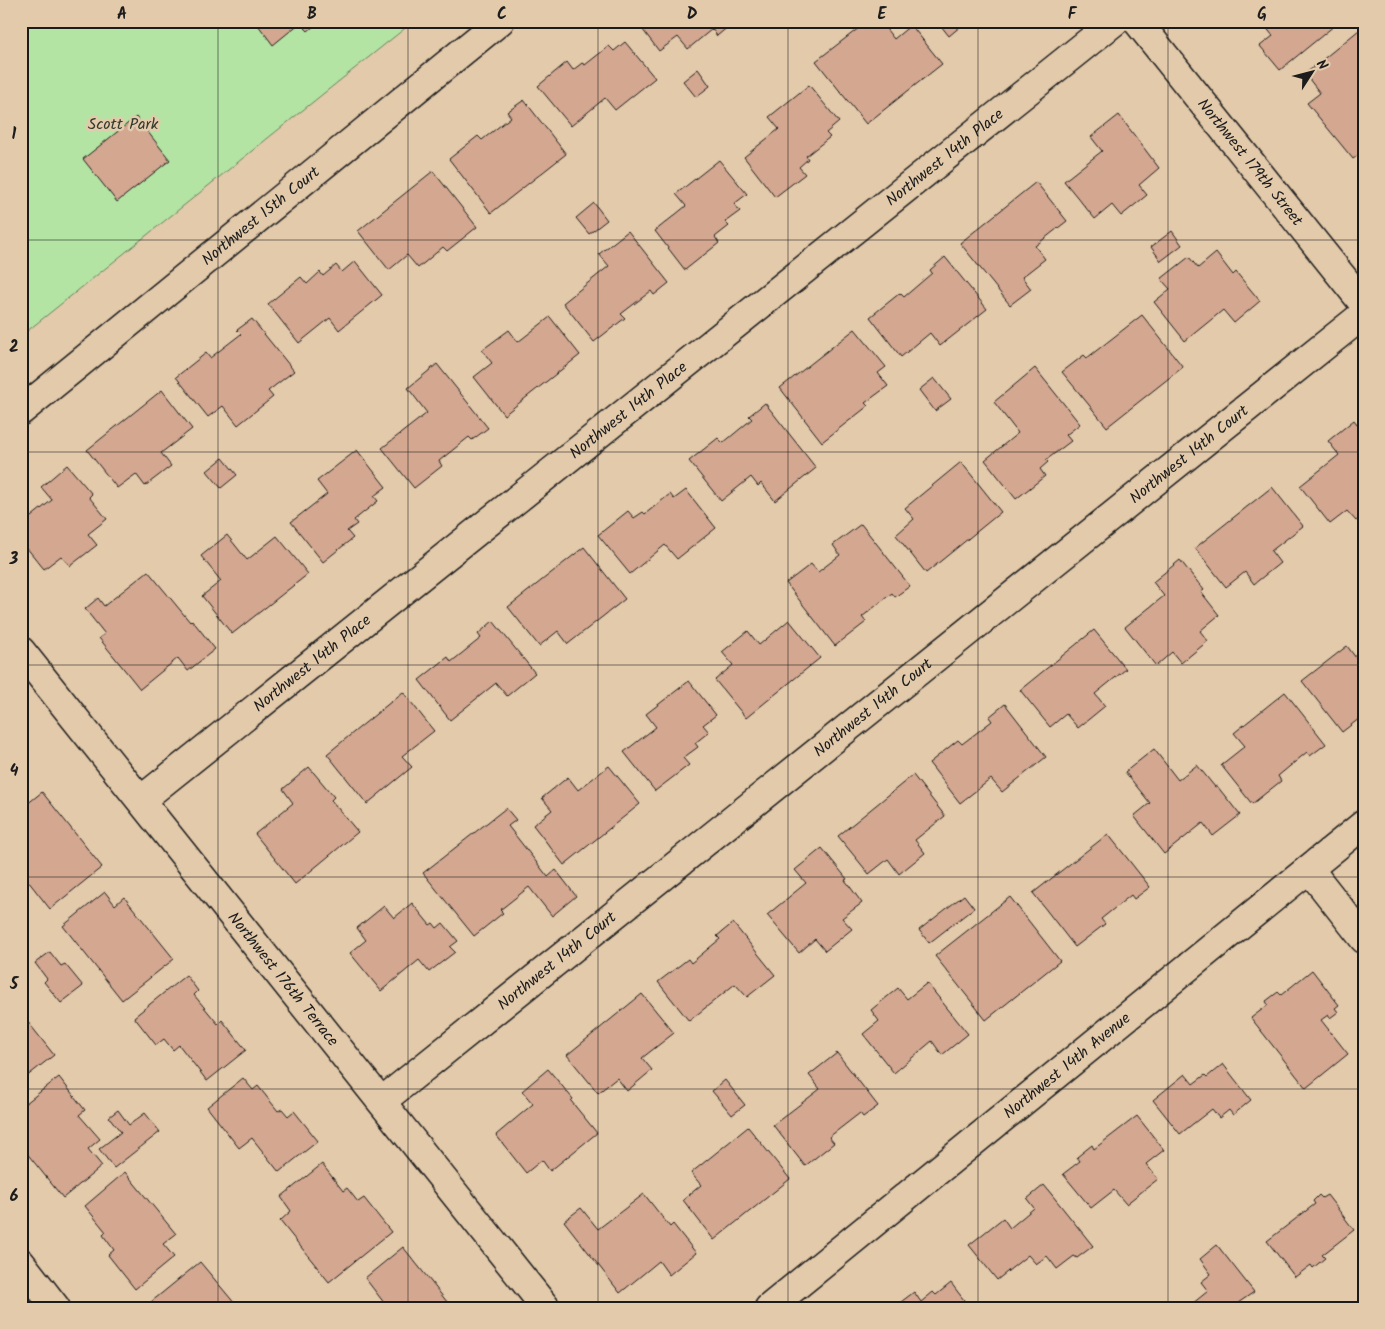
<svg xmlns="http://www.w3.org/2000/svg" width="1385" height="1329" font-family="Kalam,sans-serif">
	<rect width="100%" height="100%" fill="#e3caab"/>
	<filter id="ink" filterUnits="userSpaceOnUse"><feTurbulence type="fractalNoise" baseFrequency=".02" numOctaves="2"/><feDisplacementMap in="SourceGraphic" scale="10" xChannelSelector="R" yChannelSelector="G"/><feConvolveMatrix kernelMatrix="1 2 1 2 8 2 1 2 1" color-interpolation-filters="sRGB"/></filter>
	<g filter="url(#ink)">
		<polygon fill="#b4e4a3" stroke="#688060" points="21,21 414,21 21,336"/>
		<g fill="#d4a791" stroke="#1c1c1c">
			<polygon points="255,21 320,21 308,31 300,23 273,45"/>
			<polygon points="636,21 735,21 717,36 712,29 688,49 678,37 659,51"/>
			<polygon points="868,21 880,21 894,39 911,25 942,64 866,124 816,61"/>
			<polygon points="937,21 967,21 949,36"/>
			<polygon points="1261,21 1340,21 1280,70 1260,46 1273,36"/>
			<polygon points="1359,30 1364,35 1364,151 1353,159 1307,103 1320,93 1305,74"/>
			<polygon points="625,42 655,78 615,110 605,98 571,126 538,86 567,62 573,70 582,63 585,65 609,46 614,51"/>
			<polygon points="698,69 710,86 696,97 683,81"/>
			<polygon points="809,85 839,122 826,133 830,137 806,156 808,159 799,167 805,174 775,197 744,157 779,129 769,117"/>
			<polygon points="524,100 566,154 491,213 449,159 478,136 482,140 511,117 507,112"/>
			<polygon points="1119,115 1159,168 1139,185 1147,195 1121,216 1112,205 1095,219 1064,181 1102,151 1091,137"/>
			<polygon points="136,117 170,160 117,202 83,159"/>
			<polygon points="719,160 747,194 734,204 740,211 725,222 729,226 715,237 719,243 685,270 655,231 686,206 676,194"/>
			<polygon points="433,171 477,227 447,251 443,247 418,268 407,255 389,270 358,231"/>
			<polygon points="1036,182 1067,221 1035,246 1045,259 1022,277 1031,289 1010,305 960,243"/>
			<polygon points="594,203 607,220 589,234 576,218"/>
			<polygon points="628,231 669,283 654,295 651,291 621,314 625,318 594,342 563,303 609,266 599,254"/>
			<polygon points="1172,231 1182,245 1161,261 1151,247"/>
			<polygon points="1216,253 1233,275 1236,272 1260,301 1234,323 1223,310 1185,341 1154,302 1170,289 1161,279 1189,257 1198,268"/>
			<polygon points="945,257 987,309 940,346 930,333 901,357 870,317 900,293 904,297 932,273 930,270"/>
			<polygon points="355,261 382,295 339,330 330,318 299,343 268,304 301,277 307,284 320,272 323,276 336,265 342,272"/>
			<polygon points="1142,315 1183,367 1107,427 1062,372 1084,355 1087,358"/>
			<polygon points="550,317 580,355 504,415 474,377 492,363 482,350 509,330 518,342"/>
			<polygon points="252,319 294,371 268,391 273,397 238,425 223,406 208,417 176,377 206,353 210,358 241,334 237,330"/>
			<polygon points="855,329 886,367 878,373 888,386 865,403 868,406 822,442 780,388"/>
			<polygon points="437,364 488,428 472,440 469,437 439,461 442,466 414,488 382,448 427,413 408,388"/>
			<polygon points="1035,368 1080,424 1066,435 1071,441 1046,460 1048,462 1040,469 1045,476 1016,499 985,460 1018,433 994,402"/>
			<polygon points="934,378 951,399 935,411 919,390"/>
			<polygon points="162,390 192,429 161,453 171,466 145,486 136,474 117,488 87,450"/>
			<polygon points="765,403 816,468 775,501 761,483 758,486 751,477 721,501 689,461 718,438 723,443 752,419 749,416"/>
			<polygon points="1354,420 1364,433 1364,515 1356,521 1347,511 1330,524 1300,486 1339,455 1328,441"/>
			<polygon points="357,450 386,487 374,496 378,501 354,520 357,524 347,531 353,538 323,562 291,522 327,494 317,481"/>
			<polygon points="223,458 237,475 221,488 207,471"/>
			<polygon points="961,462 1001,512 926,573 896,535 914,519 905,508"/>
			<polygon points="67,465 92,494 89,497 107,519 88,534 97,545 70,566 61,556 44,569 21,541 21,525 52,500 41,487"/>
			<polygon points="1272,487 1303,526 1271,551 1280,563 1254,584 1245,572 1226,587 1195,548"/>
			<polygon points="686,490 716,528 677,559 665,545 630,574 598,535 628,511 634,518 643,512 645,514 670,494 674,499"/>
			<polygon points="861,524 910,586 895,597 892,593 862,617 866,622 835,646 786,583 811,564 818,572 840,555 833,545"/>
			<polygon points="227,535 247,560 277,536 308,574 232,634 202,596 221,581 201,556"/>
			<polygon points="584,547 625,599 568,644 558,631 539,646 508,607"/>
			<polygon points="1180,560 1204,590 1201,592 1219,615 1200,631 1208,641 1181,663 1172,652 1156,666 1125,627 1164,596 1153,582"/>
			<polygon points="148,571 190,622 192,620 215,649 188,671 178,658 140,689 99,638 105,634 85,609 98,598 104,606"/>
			<polygon points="789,620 820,658 746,718 715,680 733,665 722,652 748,631 759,645"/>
			<polygon points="493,621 535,673 507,696 496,683 450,720 419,680 448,657 451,662 481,638 478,634"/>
			<polygon points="1094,630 1126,669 1095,694 1105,706 1078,728 1066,714 1050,727 1020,690"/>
			<polygon points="1347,646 1356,658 1364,651 1364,715 1342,732 1302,681"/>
			<polygon points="689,681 716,715 703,725 709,732 695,743 698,747 683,758 689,765 655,791 624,752 656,727 646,714"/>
			<polygon points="403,692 434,731 402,756 412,767 367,804 327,754"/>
			<polygon points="1285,692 1326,744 1310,756 1307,752 1278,776 1281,781 1252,804 1221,765 1245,746 1234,733"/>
			<polygon points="1005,704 1046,757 1002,792 991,779 960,803 929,763 958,740 962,744 992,721 989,717"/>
			<polygon points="1154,749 1178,780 1197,765 1215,787 1217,786 1240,815 1213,836 1203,823 1164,854 1134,816 1150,803 1125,772"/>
			<polygon points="609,766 640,804 564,865 533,825 552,810 542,798 568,777 578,790"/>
			<polygon points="309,767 334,797 331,800 358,832 295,884 255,834 293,803 283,789"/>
			<polygon points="913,775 945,816 915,840 925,853 899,874 888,859 869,874 838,836"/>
			<polygon points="42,792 102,867 50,909 21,872 21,862 29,856 21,846 21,809"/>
			<polygon points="506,808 516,820 508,826 548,877 556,870 576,896 552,916 529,887 500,910 503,913 474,936 423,873"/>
			<polygon points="1108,834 1150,887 1134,899 1131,895 1101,919 1105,924 1075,947 1033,893"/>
			<polygon points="822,848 847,879 845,880 862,903 842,918 852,929 825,951 815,939 799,953 767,915 806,883 795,870"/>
			<polygon points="105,892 115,905 124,897 174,959 122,1000 63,926"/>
			<polygon points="964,895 974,908 929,943 919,930"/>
			<polygon points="1010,897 1060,961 986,1020 935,956"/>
			<polygon points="412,903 430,925 433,923 437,928 443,923 458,941 450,947 455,952 429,972 419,960 381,991 350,953 366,940 357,928 384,906 394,918"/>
			<polygon points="733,923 775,975 747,997 735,984 689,1021 658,982 688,959 691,963 720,939 717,936"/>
			<polygon points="50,952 61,966 65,964 83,986 61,1003 44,982 47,979 35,963"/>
			<polygon points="1312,970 1339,1005 1335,1008 1338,1012 1330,1018 1328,1015 1321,1020 1348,1054 1306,1088 1251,1018 1268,1005 1266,1001 1278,992 1281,995"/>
			<polygon points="186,975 198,991 194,995 218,1024 222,1020 246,1050 207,1081 179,1045 173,1050 164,1039 156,1045 134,1017"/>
			<polygon points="927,983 968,1034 942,1055 932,1041 894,1073 863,1034 879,1021 871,1010 898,988 907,999"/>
			<polygon points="642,994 674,1033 642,1058 652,1070 627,1091 617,1078 598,1093 567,1055"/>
			<polygon points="24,1017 54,1055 21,1081 21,1019"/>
			<polygon points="837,1053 878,1106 863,1117 860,1113 829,1137 834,1143 805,1166 773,1125 820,1089 809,1075"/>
			<polygon points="1223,1064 1251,1100 1233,1115 1229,1110 1219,1118 1212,1109 1180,1134 1153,1100 1185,1074 1193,1084 1205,1075 1207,1077"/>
			<polygon points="548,1069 573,1099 571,1101 597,1133 550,1171 542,1160 526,1173 496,1135 533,1104 522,1091"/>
			<polygon points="59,1077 85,1110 79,1115 100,1139 88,1149 102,1166 63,1198 21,1146 21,1107"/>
			<polygon points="243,1078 253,1090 258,1086 278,1111 282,1109 288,1116 294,1111 318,1141 279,1172 252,1138 239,1148 207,1107"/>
			<polygon points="725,1080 745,1105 732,1115 712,1091"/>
			<polygon points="118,1110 129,1125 145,1113 160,1132 114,1168 99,1149 121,1132 109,1117"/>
			<polygon points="1137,1116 1164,1150 1146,1164 1158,1179 1126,1204 1114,1190 1091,1208 1063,1174 1080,1161 1077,1157 1092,1145 1094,1149"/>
			<polygon points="748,1127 790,1179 714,1240 683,1200 701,1185 691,1173"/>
			<polygon points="322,1164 343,1191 347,1188 358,1202 364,1198 391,1232 329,1282 280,1221 291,1211 281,1197"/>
			<polygon points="125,1172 176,1234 163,1244 174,1257 135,1289 108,1255 114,1250 103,1235 106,1232 85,1206"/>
			<polygon points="1044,1185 1093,1246 1077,1258 1074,1256 1057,1269 1047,1256 1036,1264 1028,1255 997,1280 969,1245 1003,1218 1010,1228 1034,1208 1027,1199"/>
			<polygon points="644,1194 670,1227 673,1224 696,1253 669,1275 659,1261 620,1293 564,1221 581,1208 598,1229"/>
			<polygon points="1319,1195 1322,1198 1327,1195 1354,1230 1322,1255 1325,1258 1313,1268 1311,1265 1295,1277 1267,1241 1315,1204 1313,1201"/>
			<polygon points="1217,1245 1254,1292 1238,1303 1241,1306 1239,1308 1187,1308 1208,1291 1201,1282 1211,1274 1200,1259"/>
			<polygon points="403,1247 452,1308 388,1308 365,1278"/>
			<polygon points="200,1262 236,1305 233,1308 156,1308 151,1302"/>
			<polygon points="951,1283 970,1308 893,1308 914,1292 921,1302 933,1292 936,1295"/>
		</g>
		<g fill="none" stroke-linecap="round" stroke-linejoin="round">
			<g stroke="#1c1c1c" stroke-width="31">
				<g id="street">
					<path id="s1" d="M1137,21L1364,304"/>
					<path id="s2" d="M21,411L500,21"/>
					<path id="s3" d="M21,651L546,1308"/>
					<path id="s4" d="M141,800L1115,21"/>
					<polyline points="1309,869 1364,939"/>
					<path id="s5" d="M382,1101L1364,314"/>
					<polyline points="21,1263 56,1308"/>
					<path id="s6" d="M769,1308L1364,824"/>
				</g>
			</g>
			<use href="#street" stroke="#e3caab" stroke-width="28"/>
		</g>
	</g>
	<path fill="none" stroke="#1c1c1c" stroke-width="1" stroke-opacity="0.55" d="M218,21V1308M408,21V1308M598,21V1308M788,21V1308M978,21V1308M1168,21V1308M21,240H1364M21,452H1364M21,665H1364M21,877H1364M21,1089H1364"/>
	<g text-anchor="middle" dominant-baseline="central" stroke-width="5" stroke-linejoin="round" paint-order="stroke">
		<g font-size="16" fill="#333a30" stroke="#e3caab">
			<text x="123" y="124">Scott Park</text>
		</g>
		<g font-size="16" fill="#1c1c1c" stroke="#e3caab">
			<text stroke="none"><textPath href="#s4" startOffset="1029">Northwest 14th Place</textPath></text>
			<text stroke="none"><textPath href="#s1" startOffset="181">Northwest 179th Street</textPath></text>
			<text stroke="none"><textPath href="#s2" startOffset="309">Northwest 15th Court</textPath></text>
			<text stroke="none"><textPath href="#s4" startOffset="624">Northwest 14th Place</textPath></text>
			<text stroke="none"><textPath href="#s5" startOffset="1034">Northwest 14th Court</textPath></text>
			<text stroke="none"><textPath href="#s4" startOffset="219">Northwest 14th Place</textPath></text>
			<text stroke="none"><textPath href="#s5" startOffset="629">Northwest 14th Court</textPath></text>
			<text stroke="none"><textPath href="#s5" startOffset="224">Northwest 14th Court</textPath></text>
			<text stroke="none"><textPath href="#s3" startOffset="420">Northwest 176th Terrace</textPath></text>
			<text stroke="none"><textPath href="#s6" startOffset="384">Northwest 14th Avenue</textPath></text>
		</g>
	</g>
	<rect width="1385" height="1329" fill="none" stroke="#e3caab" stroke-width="55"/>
	<g transform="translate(1312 72) rotate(54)" stroke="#e3caab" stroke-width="4" paint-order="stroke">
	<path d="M0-4L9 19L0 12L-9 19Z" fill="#1c1c1c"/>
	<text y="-8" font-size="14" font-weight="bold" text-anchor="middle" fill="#1c1c1c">N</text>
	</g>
	<rect x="28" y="28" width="1330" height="1274" fill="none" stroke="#1c1c1c" stroke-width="2"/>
	<g font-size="16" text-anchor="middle" font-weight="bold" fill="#1c1c1c">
		<text x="122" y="19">A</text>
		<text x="312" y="19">B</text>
		<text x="502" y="19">C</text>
		<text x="692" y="19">D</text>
		<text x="882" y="19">E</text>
		<text x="1072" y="19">F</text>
		<text x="1262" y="19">G</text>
		<text x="14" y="139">1</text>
		<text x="14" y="352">2</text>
		<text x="14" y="564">3</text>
		<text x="14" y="776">4</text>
		<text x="14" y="989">5</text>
		<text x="14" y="1201">6</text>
	</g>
</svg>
